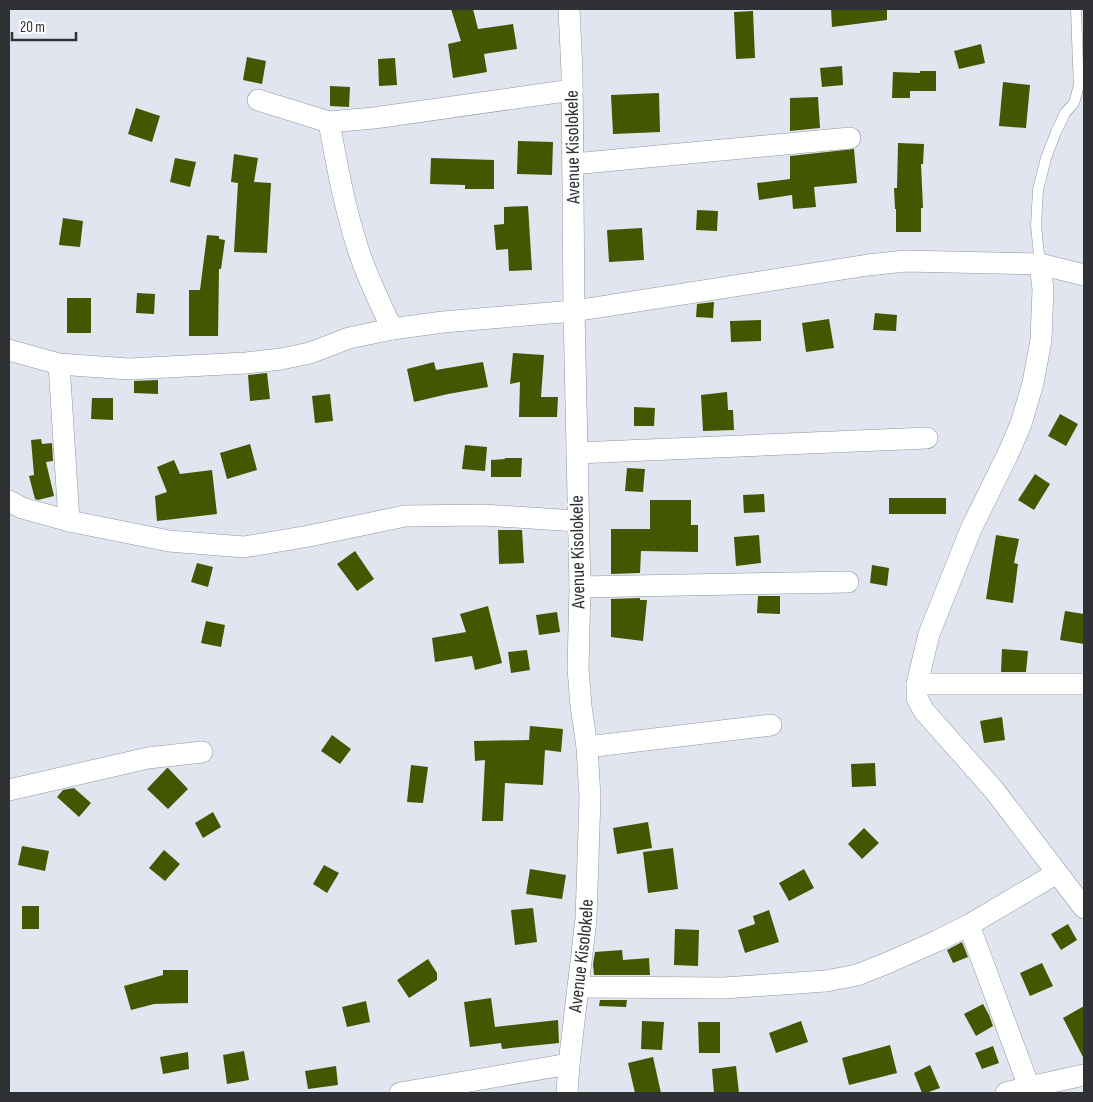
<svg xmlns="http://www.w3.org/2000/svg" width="1093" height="1102" font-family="'Sofia Sans Condensed',sans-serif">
	<rect width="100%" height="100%" fill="#e0e5f0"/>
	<g fill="#455600">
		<polygon points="451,9 473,9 478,29 513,24 517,49 484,54 487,72 453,78 448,44 461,41"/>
		<polygon points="831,9 887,9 887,20 832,27"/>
		<polygon points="753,11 755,58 736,59 734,12"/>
		<polygon points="981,44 985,63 959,69 954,51"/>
		<polygon points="247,57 266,61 262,84 243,80"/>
		<polygon points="395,58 397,85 379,86 378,59"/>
		<polygon points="842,66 843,85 822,87 820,68"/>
		<polygon points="920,71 936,71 936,91 910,91 910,98 892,98 893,72 920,73"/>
		<polygon points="1003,82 1030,85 1026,128 999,126"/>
		<polygon points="330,86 350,87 349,107 330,106"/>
		<polygon points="659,93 660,132 613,134 611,95"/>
		<polygon points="818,97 820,128 790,131 790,98"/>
		<polygon points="136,108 160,116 152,142 128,134"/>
		<polygon points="518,141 553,142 552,175 517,174"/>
		<polygon points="898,143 924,144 923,164 921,164 923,208 921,208 921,232 896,232 896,209 895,209 894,188 897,188"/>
		<polygon points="854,149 857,183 814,187 816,207 793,209 792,195 759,200 757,183 790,179 790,156"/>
		<polygon points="234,154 258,158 254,182 271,183 267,253 234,252 238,183 231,182"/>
		<polygon points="175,158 196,162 190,187 170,182"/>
		<polygon points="431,158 494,160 494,189 465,189 465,185 430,184"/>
		<polygon points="528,206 532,270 509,271 508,249 496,250 494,225 504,224 504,207"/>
		<polygon points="697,210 718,211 717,231 696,230"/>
		<polygon points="63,218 83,221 80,247 59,245"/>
		<polygon points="642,228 644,260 609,262 607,230"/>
		<polygon points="207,235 219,236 219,239 225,240 221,269 219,269 218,336 189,336 189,290 200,290"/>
		<polygon points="137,293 155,294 154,314 136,313"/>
		<rect x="67" y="298" width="24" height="35"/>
		<polygon points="714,302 713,318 696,317 697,304"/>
		<polygon points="875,313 897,315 896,331 873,330"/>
		<polygon points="829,319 834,348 806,352 802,323"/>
		<polygon points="761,320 761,341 731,342 730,321"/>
		<polygon points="513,353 544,355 541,397 558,397 557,417 519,417 520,382 510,384"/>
		<polygon points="434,362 436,370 483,362 488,387 448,394 414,402 407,369"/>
		<polygon points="267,373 270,399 250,401 248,375"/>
		<polygon points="158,380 158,394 134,393 134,381"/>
		<polygon points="727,392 728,410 733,410 734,430 703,431 701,395"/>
		<polygon points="330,394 333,421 315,423 312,396"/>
		<polygon points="92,398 113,398 113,420 91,419"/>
		<polygon points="634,407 655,408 654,426 634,426"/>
		<polygon points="1060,414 1078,424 1066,446 1048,436"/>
		<polygon points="41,439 42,444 52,443 53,461 46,462 54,496 38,500 35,499 29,476 34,475 31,440"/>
		<polygon points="250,444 257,470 227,479 220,453"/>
		<polygon points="465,445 487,447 485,471 462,469"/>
		<polygon points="505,458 522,458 521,477 491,477 491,460 505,459"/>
		<polygon points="174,460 180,474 212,470 217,514 157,521 155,496 167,492 157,467"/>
		<polygon points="627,468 645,469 643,492 625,491"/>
		<polygon points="1035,474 1050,484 1034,510 1018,500"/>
		<polygon points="764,494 765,512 744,513 743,495"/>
		<rect x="889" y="498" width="57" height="16"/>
		<polygon points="650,500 691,500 691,525 698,525 698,552 641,551 640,573 611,574 611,529 650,529"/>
		<polygon points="498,530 522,530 524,563 499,564"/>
		<polygon points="759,535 761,563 736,566 734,537"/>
		<polygon points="996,535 1019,539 1014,563 1018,564 1013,603 986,599"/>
		<polygon points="355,551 374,579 357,591 337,564"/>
		<polygon points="197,563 213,567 208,587 191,582"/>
		<polygon points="872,565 889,568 887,586 870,583"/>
		<polygon points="758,596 780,596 780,614 757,613"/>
		<polygon points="640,598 640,600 647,600 643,641 611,637 611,599"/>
		<polygon points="488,606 502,663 475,670 472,656 435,662 432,638 466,632 460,614"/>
		<polygon points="1065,611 1084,614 1084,644 1060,640"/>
		<polygon points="557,612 560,632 539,635 536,615"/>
		<polygon points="206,621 225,625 221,647 201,643"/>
		<polygon points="1002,649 1028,651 1026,672 1001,672"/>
		<polygon points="527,650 530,670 511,673 508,652"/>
		<polygon points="1002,717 1005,740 984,743 980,721"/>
		<polygon points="530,726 563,729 561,752 545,750 543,785 505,783 503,821 482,821 485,760 475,761 474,741 529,740"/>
		<polygon points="332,735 351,749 340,764 321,751"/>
		<polygon points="875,763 876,786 852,787 851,764"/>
		<polygon points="411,765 428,767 423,803 407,802"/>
		<polygon points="167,768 168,768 188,789 168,809 147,789"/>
		<polygon points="74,788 91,803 79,817 57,797 63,790"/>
		<polygon points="213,812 221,827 203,838 195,823"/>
		<polygon points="648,822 652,848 617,854 613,828"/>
		<polygon points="864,828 879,843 862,859 848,844"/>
		<polygon points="22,846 49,851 45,871 18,865"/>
		<polygon points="673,848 678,889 648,893 643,852"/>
		<polygon points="164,850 180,864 165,881 149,868"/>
		<polygon points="324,865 339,873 327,893 313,884"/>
		<polygon points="530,869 566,875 562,899 526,894"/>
		<polygon points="804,869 814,888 789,901 779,883"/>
		<rect x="22" y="906" width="17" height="23"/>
		<polygon points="533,908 537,942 515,945 511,910"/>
		<polygon points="769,910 779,942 745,953 738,930 755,924 753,916"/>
		<polygon points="1068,924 1077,940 1061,950 1051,934"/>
		<polygon points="675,929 699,930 698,966 674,965"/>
		<polygon points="962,942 968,957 953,963 947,950"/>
		<polygon points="622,950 623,960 649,958 650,975 594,975 593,964 595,952"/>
		<polygon points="428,959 437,973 437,980 409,998 397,980"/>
		<polygon points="1042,963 1053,986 1030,996 1020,973"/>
		<polygon points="163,970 188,970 188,1003 154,1004 131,1010 124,986 163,975"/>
		<polygon points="491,998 495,1027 558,1020 559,1043 502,1049 501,1043 470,1047 464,1002"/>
		<polygon points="600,1000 627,1000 626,1007 599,1006"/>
		<polygon points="366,1001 370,1022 347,1027 342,1007"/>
		<polygon points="983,1004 989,1015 993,1026 976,1036 964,1014"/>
		<polygon points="1084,1006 1084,1059 1063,1018"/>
		<polygon points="642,1021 664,1022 662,1050 641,1049"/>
		<polygon points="801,1021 808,1042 776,1053 769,1033"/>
		<polygon points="698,1022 720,1022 720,1053 699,1053"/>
		<polygon points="890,1045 897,1073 849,1085 842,1058"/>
		<polygon points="993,1046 999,1063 982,1069 975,1053"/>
		<polygon points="244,1051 249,1080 227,1084 223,1055"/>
		<polygon points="188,1052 189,1069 163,1074 160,1057"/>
		<polygon points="653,1057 661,1093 635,1093 628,1063"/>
		<polygon points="930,1065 940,1088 926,1093 922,1093 914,1073"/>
		<polygon points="336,1066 338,1085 308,1089 305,1071"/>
		<polygon points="736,1066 739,1093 714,1093 712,1069"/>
	</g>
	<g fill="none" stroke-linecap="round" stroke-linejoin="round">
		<g stroke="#91959f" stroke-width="11">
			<polyline id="lane" points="1040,264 1036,226 1038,190 1046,158 1056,132 1065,113 1074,103 1079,85 1078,65 1076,9"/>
		</g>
		<g stroke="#91959f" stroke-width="22">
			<g id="street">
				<polyline points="258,100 329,122 374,118 572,90"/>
				<path d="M329,122C337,166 345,210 359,252C367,277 381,305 392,329"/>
				<polyline points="573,164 850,138"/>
				<polyline points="1040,264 1043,289 1041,340 1033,383 1021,424 1007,456 971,529 929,634 917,684 917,698 924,711 994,790 1084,908"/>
				<polyline points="9,350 59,364 128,369 246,363 281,359 310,353 349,338 392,329 443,322 574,311 868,265 905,261 1040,264 1084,275"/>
				<polyline points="59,364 69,521"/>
				<polyline points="577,453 927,438"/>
				<polyline points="9,501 22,508 69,521 169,541 244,547 309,536 405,516 483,515 577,521"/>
				<polyline points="580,587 848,582"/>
				<polyline points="917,684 1084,684"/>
				<polyline points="587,747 771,725"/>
				<polyline points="9,790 148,758 202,752"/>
				<polyline points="969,925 1029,1087"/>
				<polyline points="578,987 724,988 826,981 857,975 885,964 937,941 969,925 1057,873"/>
				<polyline points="400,1093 569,1064"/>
				<path id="s1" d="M567,1093L569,1064L586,919L590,797L587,747L581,706L578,668L580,587L574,311L572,72L569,9"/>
				<polyline points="1006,1093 1029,1087 1084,1075"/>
			</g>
		</g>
		<use href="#lane" stroke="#fff" stroke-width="10"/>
		<use href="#street" stroke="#fff" stroke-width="21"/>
	</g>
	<g text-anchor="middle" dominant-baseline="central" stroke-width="5" stroke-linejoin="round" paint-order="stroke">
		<g font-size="19" fill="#2f3135" stroke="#fff">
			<text transform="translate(573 147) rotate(-91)">Avenue Kisolokele</text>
			<text transform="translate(578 552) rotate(-91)">Avenue Kisolokele</text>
			<text stroke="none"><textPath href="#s1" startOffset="138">Avenue Kisolokele</textPath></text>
		</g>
	</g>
	<rect width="1093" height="1102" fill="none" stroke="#2f3135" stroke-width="20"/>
	<path d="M12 32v8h64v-8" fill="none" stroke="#2f3135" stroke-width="2.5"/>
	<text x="20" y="32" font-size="15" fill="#2f3135" stroke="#ffffff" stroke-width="4" paint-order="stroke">20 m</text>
</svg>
